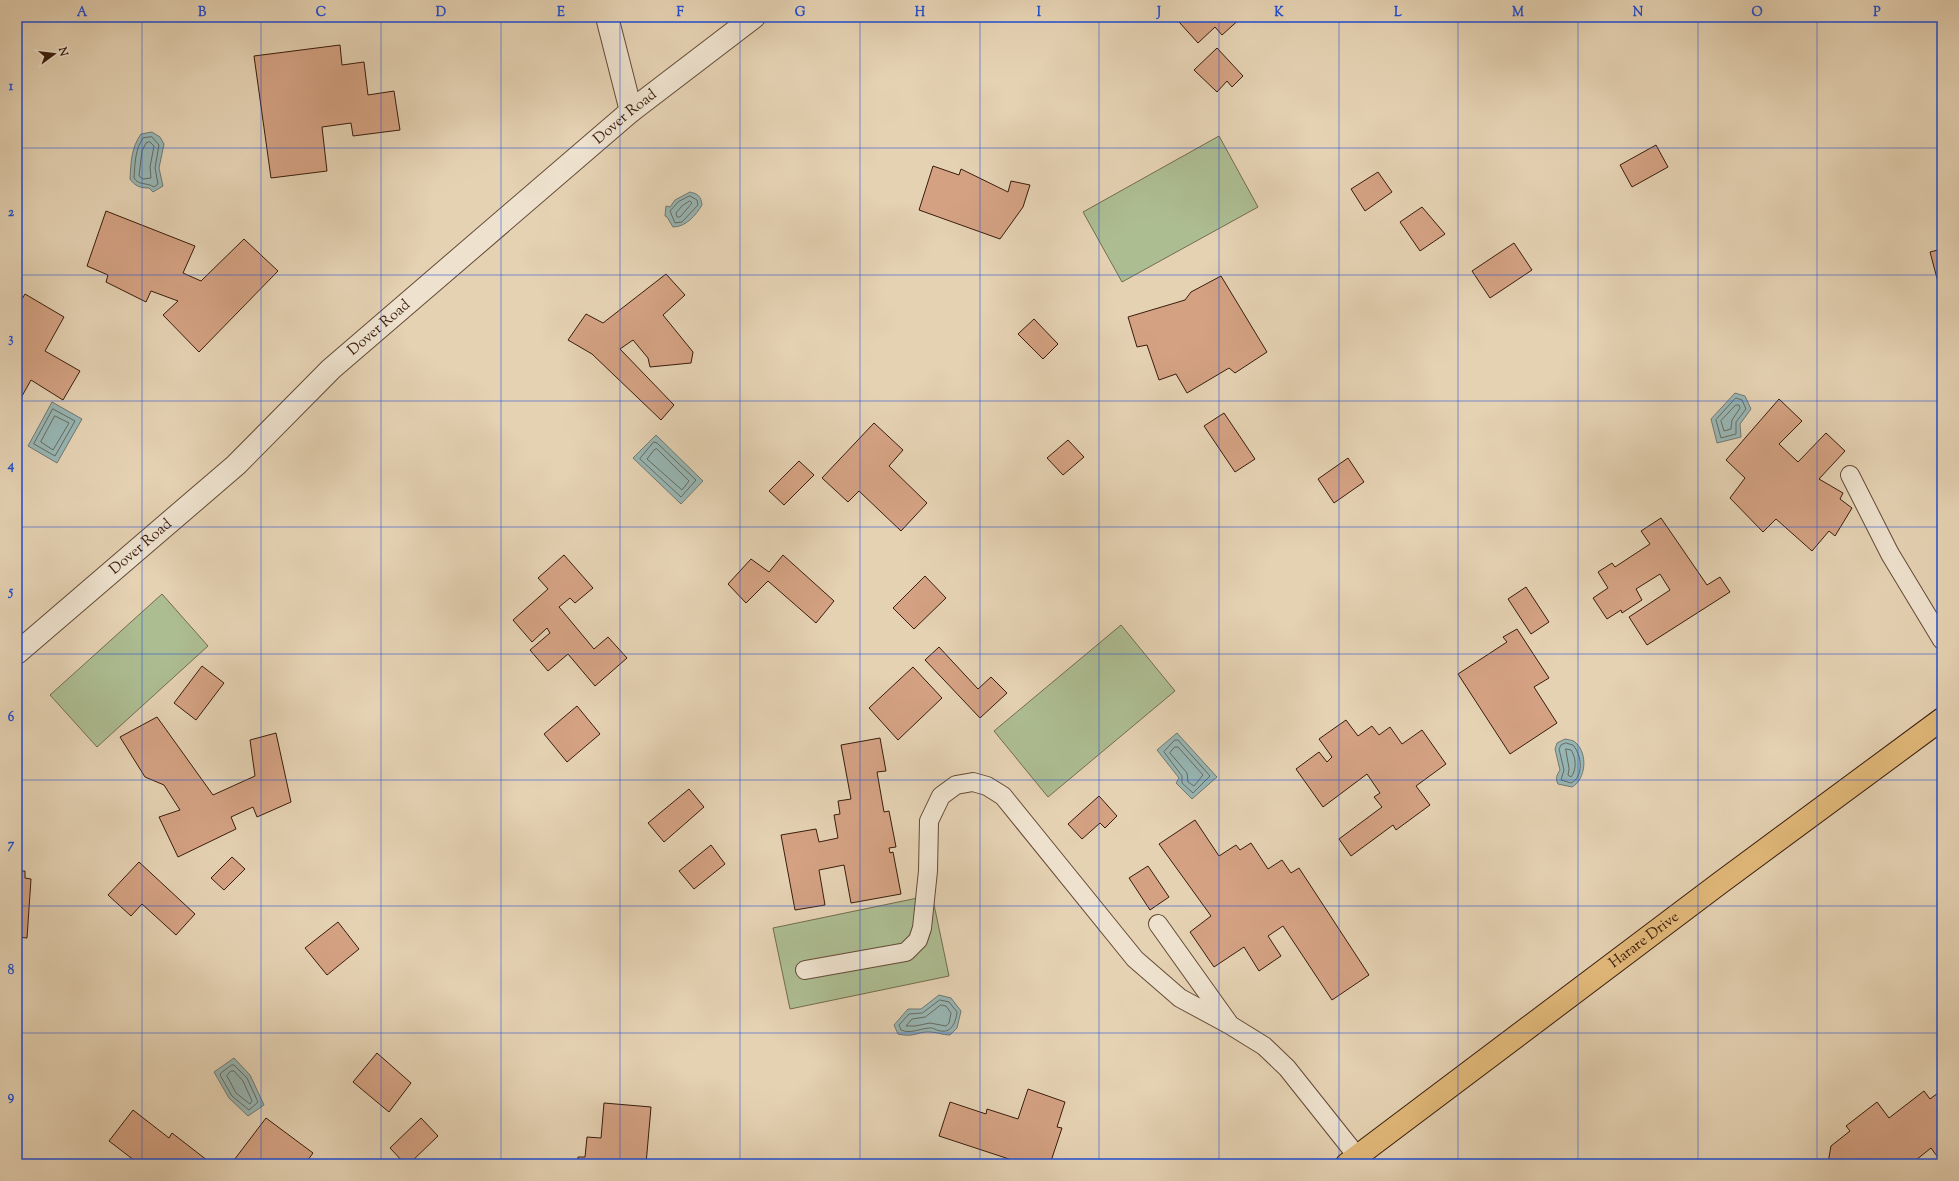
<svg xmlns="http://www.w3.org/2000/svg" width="1959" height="1181" font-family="'Sorts Mill Goudy',serif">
	<rect width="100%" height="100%" fill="#e5d2b3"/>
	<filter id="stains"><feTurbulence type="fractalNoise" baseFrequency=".005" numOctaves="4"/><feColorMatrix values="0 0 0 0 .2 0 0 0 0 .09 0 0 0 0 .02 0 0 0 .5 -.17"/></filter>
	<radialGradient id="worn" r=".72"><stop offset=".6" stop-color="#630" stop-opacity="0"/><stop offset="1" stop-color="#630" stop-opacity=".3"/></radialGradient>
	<g fill="#adbd92" stroke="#736c4f">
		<polygon points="1219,136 1258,207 1122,282 1083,212"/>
		<polygon points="162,594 208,646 97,747 50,695"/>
		<polygon points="1121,625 1175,691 1048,797 994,731"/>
		<polygon points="932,895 949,976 790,1009 773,928"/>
	</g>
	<g fill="#97b6b4" stroke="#717871">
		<path d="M152,132L160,137L164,144L159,168L163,186L153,192L149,188C140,188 135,186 130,179C131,163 131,148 141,134Z"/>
		<path d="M690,192C698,194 701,196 702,205C696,215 686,227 673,227L667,217L665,216L666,206L670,207L675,200Z"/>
		<polygon points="1735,393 1745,396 1751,409 1740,424 1741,437 1717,443 1711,419"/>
		<polygon points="52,402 82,419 57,463 28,446"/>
		<polygon points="656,435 703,481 681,504 633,458"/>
		<polygon points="1177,733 1217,777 1192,799 1176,783 1179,778 1157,750"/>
		<path d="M1565,739C1569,740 1574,740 1576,743C1588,754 1586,779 1572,787L1558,784C1555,778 1557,775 1560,770L1555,749L1557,743Z"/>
		<path d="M939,995L951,998L961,1011L957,1028L950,1035C942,1035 937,1032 930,1032C918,1031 915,1038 898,1034L894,1025L908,1009H921Z"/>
		<polygon points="234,1058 250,1075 264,1105 248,1116 229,1098 214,1072"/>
	</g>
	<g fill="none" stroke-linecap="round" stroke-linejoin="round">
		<g stroke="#686960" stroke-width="1">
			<path d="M152,137L159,145L155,168L158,184L154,187C147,182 139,186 134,178C135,164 135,149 143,138Z"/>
			<polygon points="150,142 154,146 150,167 151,178 143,179 139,176 142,151 146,143"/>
			<polygon points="690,196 697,200 698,205 682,222 675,223 670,211 678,202"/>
			<polygon points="690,201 692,203 680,217 677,217 676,213 682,206"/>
			<polygon points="1736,398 1742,400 1746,409 1736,422 1736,434 1721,438 1716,420"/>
			<polygon points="1736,405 1739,405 1740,408 1732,420 1731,429 1724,431 1721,421"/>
			<polygon points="53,409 75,421 55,456 34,444"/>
			<polygon points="55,416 69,423 53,450 41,442"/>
			<polygon points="654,442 657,443 696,480 681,497 640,459"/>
			<polygon points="657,449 689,481 682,490 647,459 654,450"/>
			<polygon points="1175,740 1178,740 1210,776 1193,793 1182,783 1182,776 1164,752"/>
			<path d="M1566,743L1573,745C1582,755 1584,777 1571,783L1561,780L1564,770L1559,749L1561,745Z"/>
			<polygon points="1175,747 1178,747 1203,775 1194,786 1188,782 1187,773 1170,753"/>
			<path d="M1566,749L1571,750C1576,757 1577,770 1571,777L1568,775L1569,769Z"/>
			<path d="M940,1000L949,1002L957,1012C956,1021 952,1033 941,1031C937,1031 933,1027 929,1028C918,1029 911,1034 901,1030L899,1025L909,1014L922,1013Z"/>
			<polygon points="941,1005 946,1006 951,1013 949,1023 946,1026 930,1023 915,1026 906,1026 912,1019 925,1017"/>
			<polygon points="232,1065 234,1065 247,1078 258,1102 249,1110 232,1096 220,1075 221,1073"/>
			<polygon points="231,1071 234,1071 243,1081 252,1101 250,1104 236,1093 227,1076"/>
		</g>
	</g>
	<g fill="#d4a283" stroke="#391c0c">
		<polygon points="1185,17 1242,17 1222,35 1215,27 1198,43 1179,22"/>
		<polygon points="340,45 342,65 364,62 368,95 394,91 400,130 353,136 351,123 322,127 327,171 271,178 254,56"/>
		<polygon points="1217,48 1243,76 1232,87 1227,81 1217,92 1194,70"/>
		<polygon points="1656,145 1668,167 1632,187 1620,165"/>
		<polygon points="933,166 959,175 961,169 1008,192 1011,181 1030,185 1023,207 1000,239 919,210"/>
		<polygon points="1378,172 1392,192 1365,211 1351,189"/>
		<polygon points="1422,207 1445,234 1420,251 1400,222"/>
		<polygon points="106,211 195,246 183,273 201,281 244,239 278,271 199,352 163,315 178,301 151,291 146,302 106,282 108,275 87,266"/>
		<polygon points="1514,243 1532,270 1490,298 1472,271"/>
		<polygon points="1942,249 1942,297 1930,252"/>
		<polygon points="666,274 685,295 663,315 693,352 691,363 650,367 648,358 633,340 620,349 674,405 661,420 592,354 568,340 586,314 603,323"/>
		<polygon points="1221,276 1267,352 1235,373 1229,368 1187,393 1176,374 1159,380 1147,345 1137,347 1128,317 1185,300 1191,292"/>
		<polygon points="25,294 64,317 45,351 80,371 63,400 31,380 17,405 17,300 20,302"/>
		<polygon points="1034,319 1058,344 1043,359 1018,334"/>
		<polygon points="1779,399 1802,421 1779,444 1798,462 1826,433 1845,451 1819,479 1843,493 1840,499 1852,508 1835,536 1829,531 1812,551 1776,519 1763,532 1730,498 1745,478 1726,460"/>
		<polygon points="1224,413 1255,459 1235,472 1204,426"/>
		<polygon points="874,423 903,450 889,466 927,503 901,531 859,491 848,502 822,478"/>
		<polygon points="1068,440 1084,457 1063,475 1047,458"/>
		<polygon points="1348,458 1364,482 1334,503 1318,479"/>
		<polygon points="799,461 814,475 784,505 769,491"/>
		<polygon points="1661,518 1707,585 1720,577 1730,592 1647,645 1629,617 1670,590 1660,574 1636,589 1642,600 1622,613 1621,610 1607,619 1593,598 1608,588 1598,572 1612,563 1615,567 1650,544 1641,531"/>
		<polygon points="564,555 593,588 575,603 570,598 559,607 594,649 608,637 627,658 595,686 568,654 548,671 530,650 550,633 547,628 532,642 513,620 548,589 538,578"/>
		<polygon points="783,555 834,601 816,623 768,581 746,603 728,584 751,559 769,572"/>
		<polygon points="925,576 946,598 914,629 893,608"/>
		<polygon points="1526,587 1549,622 1531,634 1508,599"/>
		<polygon points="1517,629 1549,678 1534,687 1557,723 1510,754 1458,674 1507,642 1503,637"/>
		<polygon points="939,647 978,689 991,677 1007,693 980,718 925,660"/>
		<polygon points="202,666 224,683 196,720 174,703"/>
		<polygon points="913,667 942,698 898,740 869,708"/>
		<polygon points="577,706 600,734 567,762 544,734"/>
		<polygon points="157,717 213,795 255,776 250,740 276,733 291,802 257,817 253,807 231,817 236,829 178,857 159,817 180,810 164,785 145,777 120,737"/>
		<polygon points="1346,720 1358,736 1372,726 1379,735 1390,727 1402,744 1422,730 1446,764 1416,786 1430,805 1396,830 1393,825 1351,856 1339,839 1382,807 1374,797 1380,793 1367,774 1323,807 1296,769 1319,752 1327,762 1332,757 1319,739"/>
		<polygon points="880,738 886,771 877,772 884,812 889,811 896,847 889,848 890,853 893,852 901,894 851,903 844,865 819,870 825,905 795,910 781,835 816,829 819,842 838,838 834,815 840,814 838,801 851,799 841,745"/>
		<polygon points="689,789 704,807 664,842 648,823"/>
		<polygon points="1099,796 1117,816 1105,828 1100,823 1082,839 1068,824"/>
		<polygon points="1195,820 1219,856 1236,845 1240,850 1251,843 1268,869 1282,860 1291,873 1299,868 1369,975 1332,1000 1283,926 1268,936 1281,956 1259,971 1244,947 1214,967 1190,932 1211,916 1159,844"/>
		<polygon points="711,845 725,864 694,889 679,871"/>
		<polygon points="232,857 245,869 224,890 211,878"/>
		<polygon points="139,862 195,914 176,935 142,904 131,916 108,895"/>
		<polygon points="1148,866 1169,897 1150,910 1129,878"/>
		<polygon points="17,871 25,871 25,878 31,879 27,938 17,937"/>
		<polygon points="338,922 359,949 327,975 305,948"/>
		<polygon points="377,1053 411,1083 389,1112 353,1082"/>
		<polygon points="1028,1089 1065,1102 1057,1127 1062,1128 1050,1164 1007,1164 1009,1159 939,1136 950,1102 986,1114 987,1109 1018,1119"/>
		<polygon points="1942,1090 1942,1163 1931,1148 1911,1164 1828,1163 1831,1146 1850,1131 1846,1126 1877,1102 1889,1118 1924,1091 1930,1099"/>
		<polygon points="604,1103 651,1107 646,1164 577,1164 578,1157 585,1157 587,1137 601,1138"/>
		<polygon points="133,1110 169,1138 172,1133 212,1164 139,1164 109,1141"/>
		<polygon points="266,1118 313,1153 305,1164 231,1164"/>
		<polygon points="421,1118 438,1136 409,1164 405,1164 390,1148"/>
	</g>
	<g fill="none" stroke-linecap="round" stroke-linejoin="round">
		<g stroke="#644a36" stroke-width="20">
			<g id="lane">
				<polyline points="1850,475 1890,554 1942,640"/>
				<polyline points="1158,924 1228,1022"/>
				<polyline points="805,970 906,952 918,940 922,928 928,871 929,821 941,796 956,785 973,782 987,786 1003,796 1135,959 1180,998 1230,1025 1264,1046 1287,1068 1357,1156"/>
			</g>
		</g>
		<g stroke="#644a36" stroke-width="24">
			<g id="street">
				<polyline points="607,17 631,111"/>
				<path id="s1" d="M17,653L236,465L331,369L631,111L754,17"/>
			</g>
		</g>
		<g stroke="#391c0c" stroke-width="24">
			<g id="primary">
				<path id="s2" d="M1347,1164L1720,883L1942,719"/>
			</g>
		</g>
		<use href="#lane" stroke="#eee2ce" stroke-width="18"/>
		<use href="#street" stroke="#eee2ce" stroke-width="22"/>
		<use href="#primary" stroke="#e2b97a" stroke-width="22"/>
	</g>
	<path fill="none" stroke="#1d4ed8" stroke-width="1" stroke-opacity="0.55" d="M142,17V1164M261,17V1164M381,17V1164M501,17V1164M620,17V1164M740,17V1164M860,17V1164M980,17V1164M1099,17V1164M1219,17V1164M1339,17V1164M1458,17V1164M1578,17V1164M1698,17V1164M1817,17V1164M17,148H1942M17,275H1942M17,401H1942M17,527H1942M17,654H1942M17,780H1942M17,906H1942M17,1033H1942"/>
	<g text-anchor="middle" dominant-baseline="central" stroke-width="4" stroke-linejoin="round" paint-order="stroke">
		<g font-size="15" fill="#391c0c" stroke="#eee2ce">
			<text stroke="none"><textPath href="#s1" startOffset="811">Dover Road</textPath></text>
			<text stroke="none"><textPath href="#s1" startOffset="487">Dover Road</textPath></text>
			<text stroke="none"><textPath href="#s1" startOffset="163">Dover Road</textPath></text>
			<text stroke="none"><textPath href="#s2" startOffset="372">Harare Drive</textPath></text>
		</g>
	</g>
	<rect width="1959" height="1181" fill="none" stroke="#e5d2b3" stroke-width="44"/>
	<g transform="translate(54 54) rotate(75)" stroke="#eee2ce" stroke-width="3" paint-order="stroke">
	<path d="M0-3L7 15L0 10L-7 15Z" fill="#391c0c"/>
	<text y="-6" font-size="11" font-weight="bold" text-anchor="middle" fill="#391c0c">N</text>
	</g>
	<rect x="22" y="22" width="1915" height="1137" fill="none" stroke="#1d4ed8" stroke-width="1.5"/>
	<g font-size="13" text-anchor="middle" font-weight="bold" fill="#1d4ed8">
		<text x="82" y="16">A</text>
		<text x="202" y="16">B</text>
		<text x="321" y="16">C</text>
		<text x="441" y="16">D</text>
		<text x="561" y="16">E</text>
		<text x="680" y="16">F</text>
		<text x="800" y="16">G</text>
		<text x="920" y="16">H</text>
		<text x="1039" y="16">I</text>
		<text x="1159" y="16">J</text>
		<text x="1279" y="16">K</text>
		<text x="1398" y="16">L</text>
		<text x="1518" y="16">M</text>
		<text x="1638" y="16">N</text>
		<text x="1757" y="16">O</text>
		<text x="1877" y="16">P</text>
		<text x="11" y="90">1</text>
		<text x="11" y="216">2</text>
		<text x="11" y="342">3</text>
		<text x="11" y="469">4</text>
		<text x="11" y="595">5</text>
		<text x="11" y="721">6</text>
		<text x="11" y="848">7</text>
		<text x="11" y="974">8</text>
		<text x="11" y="1100">9</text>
	</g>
	<rect width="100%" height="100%" filter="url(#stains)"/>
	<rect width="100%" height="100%" fill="url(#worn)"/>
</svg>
